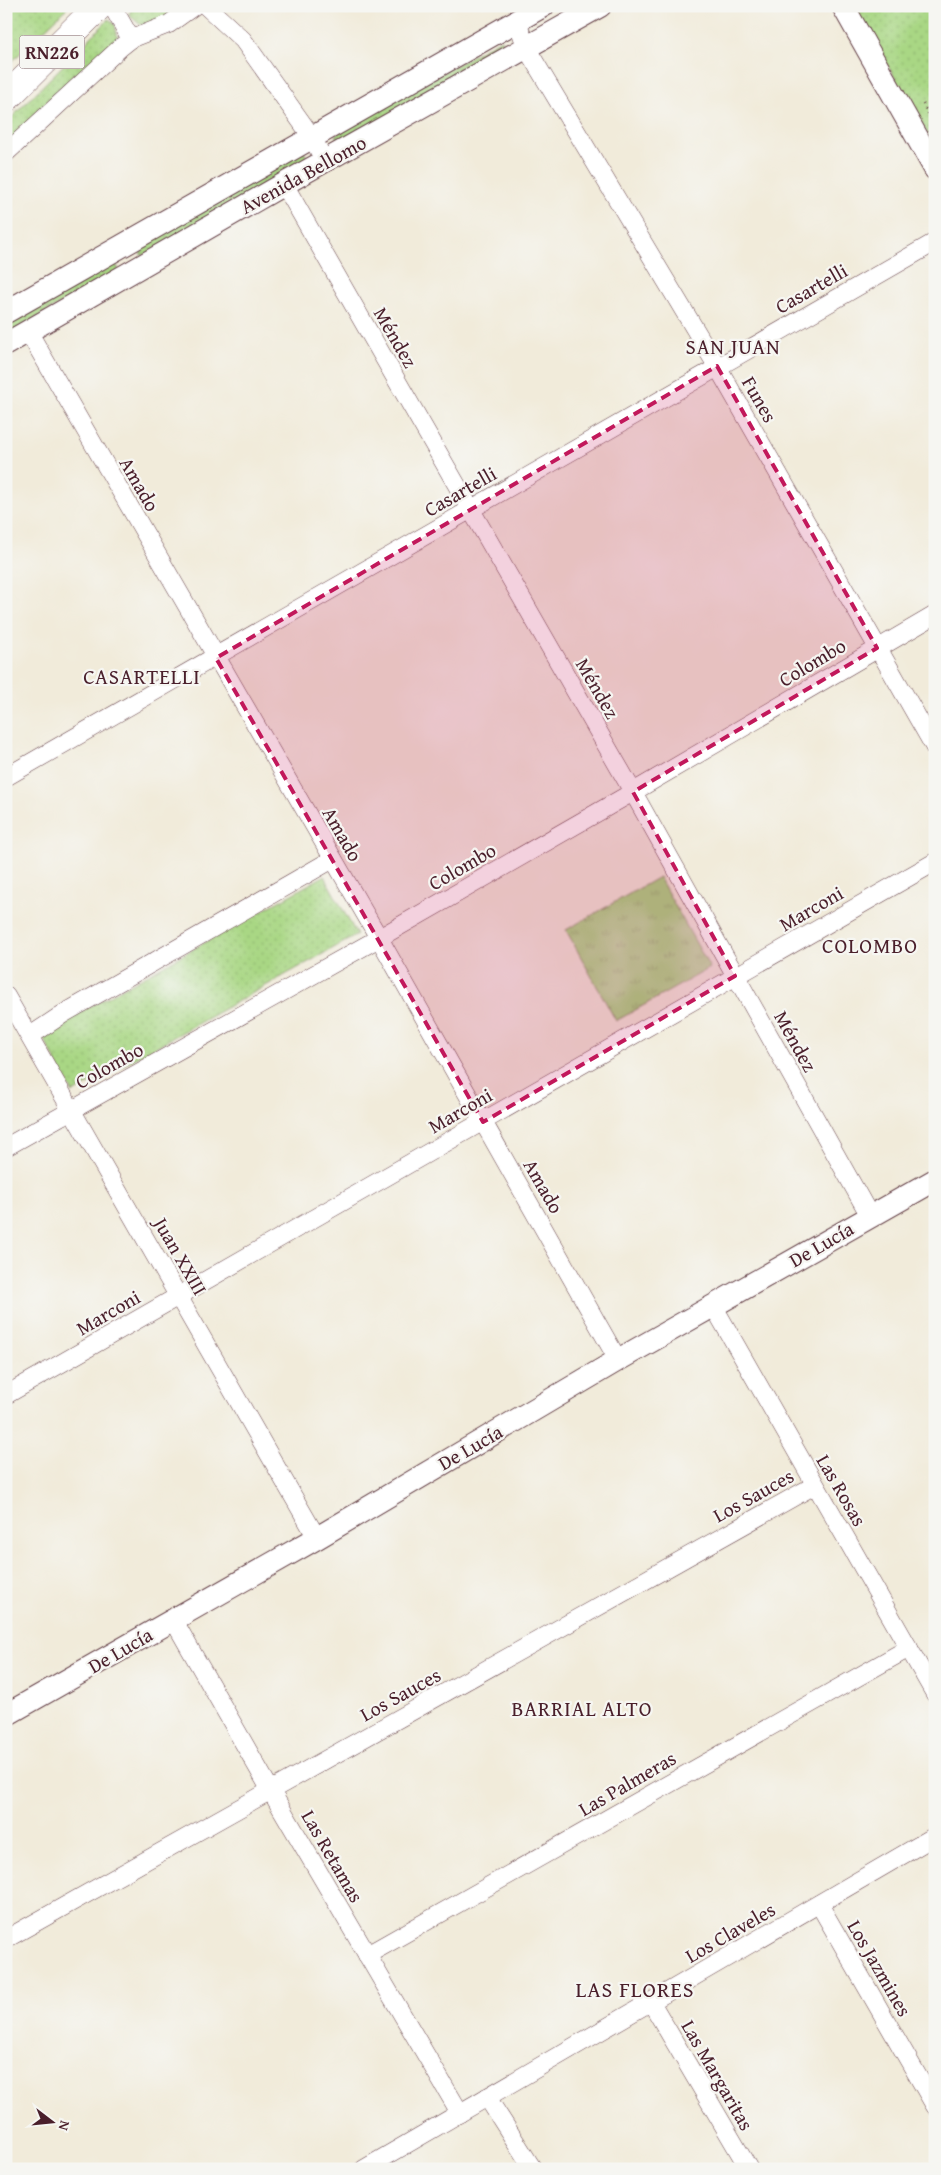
<svg xmlns="http://www.w3.org/2000/svg" width="941" height="2175" font-family="'Gentium Book Plus',serif">
	<defs>
		<pattern id="grass-dots" width="8" height="8" patternUnits="userSpaceOnUse" patternTransform="scale(1.25)"><rect width="8" height="8" fill="#a9d784"/><path d="M2 2h.1M6 6h.1" fill="none" stroke="#93b872" stroke-width="1.8" stroke-linecap="round"/></pattern>
		<pattern id="park-tufts" width="24" height="20" patternUnits="userSpaceOnUse" patternTransform="scale(1.25)"><rect width="24" height="20" fill="#a9d784"/><path d="M3 7l-1-3M5 7V3M7 7l1-3M15 17l-1-3M17 17v-4M19 17l1-3" fill="none" stroke="#93b872"/></pattern>
	</defs>
	<rect width="100%" height="100%" fill="#f6f6f2"/>
	<filter id="ink" filterUnits="userSpaceOnUse"><feTurbulence type="fractalNoise" baseFrequency=".02" numOctaves="2"/><feDisplacementMap in="SourceGraphic" scale="10" xChannelSelector="R" yChannelSelector="G"/><feConvolveMatrix kernelMatrix="1 2 1 2 8 2 1 2 1" color-interpolation-filters="sRGB"/></filter>
	<filter id="wash" filterUnits="userSpaceOnUse"><feTurbulence type="fractalNoise" baseFrequency=".0096" numOctaves="4" result="noise"/><feDisplacementMap in="SourceGraphic" scale="20" xChannelSelector="R" yChannelSelector="G"/><feGaussianBlur stdDeviation="1.12" result="paint"/><feColorMatrix in="noise" values="0 0 0 0 0 0 0 0 0 0 0 0 0 0 0 0 0 1.4 0 .05"/><feComposite in="paint" operator="in"/></filter>
	<g filter="url(#wash)">
		<rect width="100%" height="100%" fill="#f1ebda"/>
		<g fill="url(#grass-dots)" stroke="#7a7b58">
			<polygon points="6,6 69,6 6,67"/>
			<polygon points="132,6 178,6 160,23 142,26 129,15"/>
			<polygon points="853,6 935,6 935,147"/>
			<polygon points="109,19 115,24 118,42 6,144 6,123"/>
			<polygon points="501,39 506,49 341,145 335,135"/>
			<polygon points="303,150 308,160 142,256 137,246"/>
			<polygon points="114,260 119,270 6,335 6,322"/>
			<polygon points="324,876 357,935 73,1093 41,1034"/>
		</g>
		<polygon fill="url(#park-tufts)" stroke="#7a7b58" points="659,877 710,968 616,1021 566,930"/>
	</g>
	<g filter="url(#ink)">
		<g fill="none" stroke-linecap="round" stroke-linejoin="round">
			<g stroke="#633e45" stroke-width="19">
				<g id="minor">
					<polyline points="112,6 131,39"/>
					<polyline points="206,6 243,40 312,137 325,162"/>
					<polyline points="517,21 527,49 717,366 935,748"/>
					<polyline points="6,153 121,47 131,39 169,24 194,6"/>
					<polyline points="284,184 633,792 870,1216"/>
					<polyline points="28,331 379,938 618,1360"/>
					<polyline points="6,777 935,242"/>
					<polyline points="6,996 317,1538"/>
					<polyline points="30,1036 63,1014 333,859"/>
					<polyline points="6,1147 379,938 633,792 935,615"/>
					<polyline points="714,1307 935,1694"/>
					<polyline points="6,1395 935,862"/>
					<polyline points="173,1619 271,1791 460,2113"/>
					<polyline points="819,1904 935,2106"/>
					<polyline points="6,1939 815,1485"/>
					<polyline points="367,1955 909,1648"/>
					<polyline points="651,2002 749,2169"/>
					<polyline points="487,2097 533,2169"/>
					<polyline points="364,2169 935,1836"/>
				</g>
			</g>
			<g stroke="#633e45" stroke-width="24">
				<g id="tertiary">
					<polyline points="843,6 935,169"/>
					<polyline points="6,312 543,6"/>
					<polyline points="6,344 284,184 600,6"/>
					<polyline points="6,1715 317,1538 618,1360 935,1180"/>
				</g>
			</g>
			<g stroke="#633e45" stroke-width="29">
				<polyline id="trunk" points="6,98 99,6"/>
			</g>
			<polyline stroke="#633e45" stroke-width="3" stroke-dasharray="1 4" stroke-linecap="butt" points="923,104 935,125"/>
			<use href="#minor" stroke="#fff" stroke-width="18"/>
			<use href="#tertiary" stroke="#fff" stroke-width="22"/>
			<use href="#trunk" stroke="#fff" stroke-width="28"/>
		</g>
	</g>
	<path fill="#c2185b" fill-opacity="0.2" stroke="#c2185b" stroke-width="4" stroke-dasharray="10 6" stroke-linejoin="round" d="M717,366L877,648L633,792L735,976L483,1122L216,658Z"/>
	<g text-anchor="middle" dominant-baseline="central" stroke-width="4.5" stroke-linejoin="round" paint-order="stroke">
		<rect fill="#f6f6f2" stroke="#7e6067" stroke-width="1" x="19.5" y="35.5" width="65" height="33" rx="4"/>
		<g font-size="19" font-weight="bold" fill="#4a1f2b">
			<text x="52" y="52">RN226</text>
		</g>
		<g font-size="20" fill="#4a1f2b" stroke="#f6f6f2">
			<text transform="translate(303 174) rotate(-29)">Avenida Bellomo</text>
			<text transform="translate(811 288) rotate(-30)">Casartelli</text>
			<text transform="translate(396 337) rotate(60)">Méndez</text>
			<text transform="translate(760 399) rotate(60)">Funes</text>
			<text transform="translate(140 484) rotate(60)">Amado</text>
			<text transform="translate(460 491) rotate(-30)">Casartelli</text>
			<text transform="translate(812 662) rotate(-31)">Colombo</text>
			<text transform="translate(598 688) rotate(60)">Méndez</text>
			<text transform="translate(343 834) rotate(60)">Amado</text>
			<text transform="translate(462 866) rotate(-30)">Colombo</text>
			<text transform="translate(811 908) rotate(-30)">Marconi</text>
			<text transform="translate(796 1041) rotate(61)">Méndez</text>
			<text transform="translate(109 1065) rotate(-29)">Colombo</text>
			<text transform="translate(460 1110) rotate(-30)">Marconi</text>
			<text transform="translate(544 1186) rotate(60)">Amado</text>
			<text transform="translate(821 1244) rotate(-30)">De Lucía</text>
			<text transform="translate(181 1256) rotate(60)">Juan XXIII</text>
			<text transform="translate(108 1312) rotate(-30)">Marconi</text>
			<text transform="translate(470 1447) rotate(-30)">De Lucía</text>
			<text transform="translate(842 1490) rotate(60)">Las Rosas</text>
			<text transform="translate(753 1495) rotate(-29)">Los Sauces</text>
			<text transform="translate(120 1650) rotate(-30)">De Lucía</text>
			<text transform="translate(400 1694) rotate(-29)">Los Sauces</text>
			<text transform="translate(627 1783) rotate(-30)">Las Palmeras</text>
			<text transform="translate(333 1856) rotate(60)">Las Retamas</text>
			<text transform="translate(730 1932) rotate(-30)">Los Claveles</text>
			<text transform="translate(880 1968) rotate(60)">Los Jazmines</text>
			<text transform="translate(718 2075) rotate(60)">Las Margaritas</text>
		</g>
		<g font-size="21" letter-spacing="1" fill="#4a1f2b" stroke="#f6f6f2">
			<text x="733" y="346">SAN JUAN</text>
			<text x="142" y="676">CASARTELLI</text>
			<text x="870" y="945">COLOMBO</text>
			<text x="582" y="1708">BARRIAL ALTO</text>
		</g>
		<g font-size="22" letter-spacing="1" fill="#4a1f2b" stroke="#f6f6f2">
			<text x="635" y="1989">LAS FLORES</text>
		</g>
	</g>
	<rect width="941" height="2175" fill="none" stroke="#f6f6f2" stroke-width="25"/>
	<g transform="translate(52 2122) rotate(106)" stroke="#f6f6f2" stroke-width="4" paint-order="stroke">
	<path d="M0-4L9 19L0 12L-9 19Z" fill="#4a1f2b"/>
	<text y="-8" font-size="14" font-weight="bold" text-anchor="middle" fill="#4a1f2b">N</text>
	</g>
</svg>
